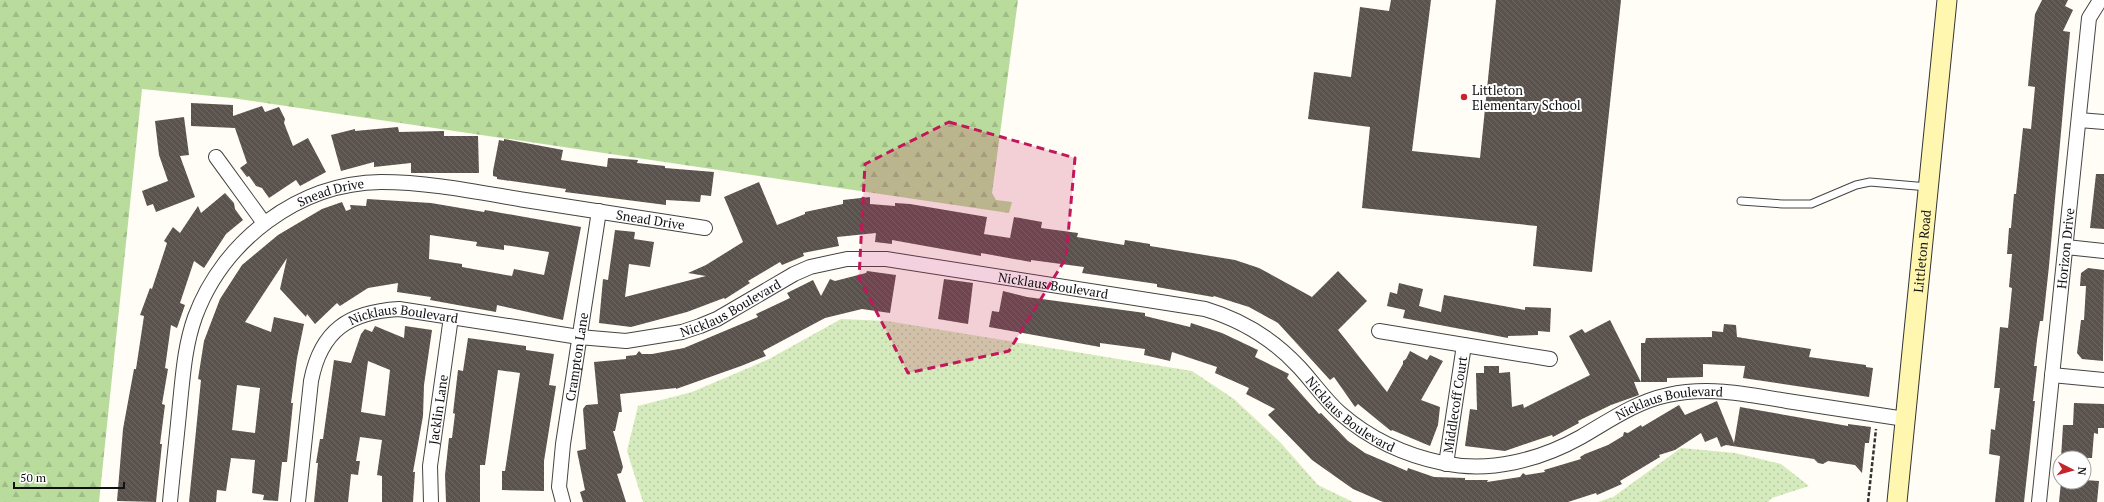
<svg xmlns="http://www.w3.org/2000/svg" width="2104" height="502" font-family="'PT Serif',serif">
	<defs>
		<pattern id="grass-dots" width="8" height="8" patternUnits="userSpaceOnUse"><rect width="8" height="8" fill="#d5ebbd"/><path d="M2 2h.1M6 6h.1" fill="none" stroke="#b6c8a1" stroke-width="1.8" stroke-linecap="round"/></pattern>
		<pattern id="forest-firs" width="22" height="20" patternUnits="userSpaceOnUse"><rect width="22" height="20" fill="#b9dc9c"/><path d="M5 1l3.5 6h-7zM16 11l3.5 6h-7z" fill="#9ebc85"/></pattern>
		<pattern id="building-back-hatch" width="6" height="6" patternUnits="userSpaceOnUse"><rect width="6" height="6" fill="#5a524d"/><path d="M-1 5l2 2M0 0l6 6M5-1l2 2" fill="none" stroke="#6d6662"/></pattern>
	</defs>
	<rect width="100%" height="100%" fill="#fffdf5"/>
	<g fill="url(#grass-dots)">
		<polygon points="841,319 887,321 1192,371 1234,399 1280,442 1318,485 1353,502 643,502 627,451 638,406 692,392 769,359"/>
		<polygon points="1681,448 1735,453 1781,464 1809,486 1772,498 1768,502 1598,502 1613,497"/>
	</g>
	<polygon fill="url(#forest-firs)" points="0,0 1018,0 992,193 996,200 1012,202 1009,213 232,98 142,89 99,502 0,502"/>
	<g fill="url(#building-back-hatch)" fill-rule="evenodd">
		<polygon points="1391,0 1431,0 1412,151 1480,158 1496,0 1621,0 1592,272 1533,266 1537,226 1362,208 1370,127 1308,119 1314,72 1351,77 1360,7 1389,11"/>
		<polygon points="2042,0 2068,0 2065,6 2073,10 2063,31 2070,32 2049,266 2043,321 2040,321 2037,340 2034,366 2037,366 2033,401 2035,401 2024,502 1995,502 2000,456 1989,454 1991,429 1995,430 2000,388 1994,388 2000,327 2008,328 2012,288 2009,287 2012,254 2007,254 2009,228 2011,228 2014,194 2016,194 2023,128 2031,129 2035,87 2028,86 2035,14"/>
		<polygon points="191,103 233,105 233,116 262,106 265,112 279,107 285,119 284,123 293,146 308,138 326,172 300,186 296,180 269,198 262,188 256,186 249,176 247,177 240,168 247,163 235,128 191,126"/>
		<polygon points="184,117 189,155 180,156 195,197 156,212 153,204 147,206 142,191 168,181 159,155 155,121"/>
		<polygon points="398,127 399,132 444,131 444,136 478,136 479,173 411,173 411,163 374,167 374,162 341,171 331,135 355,129 355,131"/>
		<polygon points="504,139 563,150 561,160 607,167 608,158 638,160 637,163 665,166 665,168 714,172 711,196 701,195 700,202 666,200 666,205 565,192 566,189 497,179 497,177 493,176 493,171 499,140 504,141"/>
		<polygon points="2096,174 2104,174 2104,229 2090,228"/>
		<polygon points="759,182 777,225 805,214 805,212 843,204 843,200 870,197 870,204 895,206 895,203 910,204 987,217 984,234 1010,238 1014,217 1042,222 1041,228 1078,233 1077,237 1124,245 1125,240 1150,244 1150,246 1235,260 1259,268 1312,297 1338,271 1367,301 1338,330 1387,392 1403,364 1403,361 1406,359 1410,351 1427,360 1430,355 1443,361 1421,400 1440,407 1438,425 1430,446 1392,430 1391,431 1358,404 1355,407 1334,377 1330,380 1278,323 1249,307 1214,296 1213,297 1157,287 1157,284 1082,273 1084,267 1031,260 1031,262 981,253 981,256 892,240 892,244 875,242 876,233 837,237 839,246 803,253 804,256 782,265 780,262 748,281 750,283 725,299 724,298 687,312 631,327 599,323 603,279 608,280 615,230 635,232 634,239 654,242 650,267 629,264 625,297 706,276 688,273 706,265 743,242 724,197"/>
		<polygon points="225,193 234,203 235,209 243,220 226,234 204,268 194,261 180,303 185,305 177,328 171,325 165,368 168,369 162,404 165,405 160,444 162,444 156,502 117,501 123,429 134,369 136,369 144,316 140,315 150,288 152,289 167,243 164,241 173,227 180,233 198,206 201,213"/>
		<path d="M367,199L431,203L484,212L485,210L581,227L563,320L497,305L496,312L430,300L431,297L397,292L398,283L368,288L340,306L337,303L315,324L307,314L306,317L280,289L287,258L245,322L271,332L274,317L304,324L297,358L291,403H293L287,462H282L278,501L263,500L264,495L252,493L255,460L231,458L226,491L217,490L216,502H189L201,380L198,379L204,341L220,299L242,265L278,235L322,209L342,202L346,211L351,209L350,205L366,206ZM430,235L477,242L476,246L504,250V245L549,252L544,275L514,269L512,276L462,267V264L429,259ZM237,385L260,388L255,433L232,430Z"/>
		<polygon points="2088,268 2104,270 2103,361 2082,359 2077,353 2081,320 2084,320 2086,286 2080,286 2081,273"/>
		<polygon points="867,271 896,275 890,313 862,309 825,318 763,351 766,356 741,366 676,389 676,388 620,394 622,412 619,412 615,431 613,431 623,467 621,473 617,474 626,502 583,502 580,492 585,490 577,451 586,449 583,409 586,405 598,404 594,362 626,359 626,356 636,355 639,351 642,354 652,354 684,348 758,317 756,314 790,298 787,293 813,280 821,296 830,279 835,281 866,273"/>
		<polygon points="944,279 973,283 968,324 938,319"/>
		<polygon points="1399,283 1423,289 1419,306 1441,312 1444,295 1525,310 1525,307 1551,308 1550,332 1538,331 1538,335 1508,336 1508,338 1403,318 1405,310 1387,306 1390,292 1397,294"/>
		<polygon points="1003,291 1027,297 1145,313 1145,316 1190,327 1191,323 1222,333 1258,350 1255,357 1289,374 1287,378 1319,414 1321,413 1348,441 1365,453 1407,471 1408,468 1434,477 1465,478 1465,480 1488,480 1487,482 1520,477 1523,473 1526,475 1545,472 1544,470 1581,459 1580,457 1585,454 1608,445 1623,436 1624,432 1628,433 1641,425 1642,427 1679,405 1685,415 1717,401 1734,443 1740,407 1848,426 1848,424 1871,427 1869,443 1865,443 1862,473 1855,465 1828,461 1823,464 1818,463 1814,459 1726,445 1721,447 1717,437 1705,442 1701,433 1675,450 1659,455 1660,457 1620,481 1622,484 1597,495 1596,493 1568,502 1383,502 1353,489 1312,460 1268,415 1275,409 1246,394 1249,388 1215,373 1217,367 1172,352 1170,361 1144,355 1145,349 1100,343 1100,347 989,327 992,311 999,312"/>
		<polygon points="1610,320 1641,382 1641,343 1645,343 1646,338 1712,337 1712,331 1723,332 1724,324 1736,325 1737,337 1811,349 1809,357 1866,365 1866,367 1873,368 1869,397 1743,378 1745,366 1703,364 1703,377 1667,378 1667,382 1634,382 1639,395 1611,405 1578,421 1579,423 1553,437 1552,435 1505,451 1465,446 1470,409 1477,410 1476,373 1484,373 1484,366 1499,366 1499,373 1510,372 1512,407 1523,404 1524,408 1590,375 1569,336 1582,329 1585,333"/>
		<path d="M375,326L404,338L405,326L432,330L424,385L423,416L413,472H415L413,502H382V476L377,475L382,440L360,437L356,461H360L358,475L351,474L348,502H314L318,463H316L320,439H323L334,360L351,363L361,334L365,329L372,332ZM368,361L390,370L385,416L361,412Z"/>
		<polygon points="468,338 526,346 526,350 554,354 549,385 556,386 544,461 544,491 502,490 502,471 505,471 520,373 498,370 485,465 480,465 480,502 446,502 445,475 449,438 452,438 455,414 453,413 458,370 463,371"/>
		<polygon points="2074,403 2104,404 2104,428 2098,428 2098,434 2094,433 2092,458 2061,458 2063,425 2073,425"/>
		<polygon points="2084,480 2099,481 2097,502 2059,502 2061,482 2084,482"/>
	</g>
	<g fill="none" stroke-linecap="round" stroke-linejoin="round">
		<g stroke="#444" stroke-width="9">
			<polyline id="lane" points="1741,201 1783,204 1811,204 1856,185 1870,182 1928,187"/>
		</g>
		<g stroke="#444" stroke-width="16">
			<g id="street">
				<polyline points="2079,120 2104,122"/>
				<polyline points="216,157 264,223"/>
				<polyline points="2066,247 2104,251"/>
				<polyline points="1379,331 1550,359"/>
				<polyline points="2052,375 2104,380"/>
				<path id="s1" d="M1446,464L1464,345"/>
				<path id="s2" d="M170,502C173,469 177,436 180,403C183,374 185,345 195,317C223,241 298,183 381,182C429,182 477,192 525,200C585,209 645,219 705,228"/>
				<path id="s3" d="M298,502L311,381C321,330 349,312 399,309L579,337L626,341L682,332L700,326L717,319L794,274L810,267L847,259H886L1205,309C1242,320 1273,339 1299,367C1313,382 1325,400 1340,413C1371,440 1404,455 1443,463C1490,473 1540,460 1581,437C1609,421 1635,402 1668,395C1708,386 1747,394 1787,401C1826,407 1866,413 1905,419"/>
				<path id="s4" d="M431,502L430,466L451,317"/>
				<path id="s5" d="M563,502L559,487L563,444L599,211"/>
				<path id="s6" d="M2039,502L2089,18L2099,2L2104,0"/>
			</g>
		</g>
		<g stroke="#333" stroke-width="21">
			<g id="secondary">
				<path id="s7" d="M1897,502L1947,0"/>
			</g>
		</g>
		<polyline stroke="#333" stroke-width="2.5" stroke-dasharray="4 2" stroke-linecap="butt" points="1868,502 1876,429"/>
		<use href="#lane" stroke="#fff" stroke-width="7"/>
		<use href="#street" stroke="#fff" stroke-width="14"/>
		<use href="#secondary" stroke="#fff6b0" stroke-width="19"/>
	</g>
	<path fill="#c2185b" fill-opacity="0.2" stroke="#c2185b" stroke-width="3" stroke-dasharray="8 5" stroke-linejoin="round" d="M949,122L1075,158L1066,258L1009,351L908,373L859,278L865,164Z"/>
	<circle fill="#c4262e" stroke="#fff" stroke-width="1.5" cx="1464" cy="97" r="4"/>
	<g text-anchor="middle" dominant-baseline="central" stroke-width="4" stroke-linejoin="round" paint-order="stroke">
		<g font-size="13" fill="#111" stroke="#fff" text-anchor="start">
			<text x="1472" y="90">Littleton<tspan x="1472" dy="15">Elementary School</tspan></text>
		</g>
		<g font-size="13" fill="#111" stroke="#fff">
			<text stroke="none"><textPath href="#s2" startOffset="379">Snead Drive</textPath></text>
			<text stroke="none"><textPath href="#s2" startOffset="703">Snead Drive</textPath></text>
			<text stroke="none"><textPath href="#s6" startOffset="255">Horizon Drive</textPath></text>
			<text stroke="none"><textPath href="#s7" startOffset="252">Littleton Road</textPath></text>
			<text stroke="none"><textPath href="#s3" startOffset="923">Nicklaus Boulevard</textPath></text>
			<text stroke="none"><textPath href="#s3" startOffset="587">Nicklaus Boulevard</textPath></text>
			<text stroke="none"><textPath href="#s3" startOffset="251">Nicklaus Boulevard</textPath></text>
			<text stroke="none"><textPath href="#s5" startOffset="147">Crampton Lane</textPath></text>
			<text stroke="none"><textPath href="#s1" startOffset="60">Middlecoff Court</textPath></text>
			<text stroke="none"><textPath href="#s3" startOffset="1606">Nicklaus Boulevard</textPath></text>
			<text stroke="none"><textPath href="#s4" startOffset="93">Jacklin Lane</textPath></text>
			<text stroke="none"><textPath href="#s3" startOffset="1259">Nicklaus Boulevard</textPath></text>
		</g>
	</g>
	<g transform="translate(2072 470) rotate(96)"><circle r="19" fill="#ffffff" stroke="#a0a0a0"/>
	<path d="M0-3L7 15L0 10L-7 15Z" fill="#c4262e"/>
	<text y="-6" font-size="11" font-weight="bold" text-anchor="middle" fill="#111111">N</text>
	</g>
	<path d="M14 482v6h110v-6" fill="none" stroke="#111111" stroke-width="2"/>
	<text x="20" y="482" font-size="12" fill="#111111" stroke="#ffffff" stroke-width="3" paint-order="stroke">50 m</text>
</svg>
